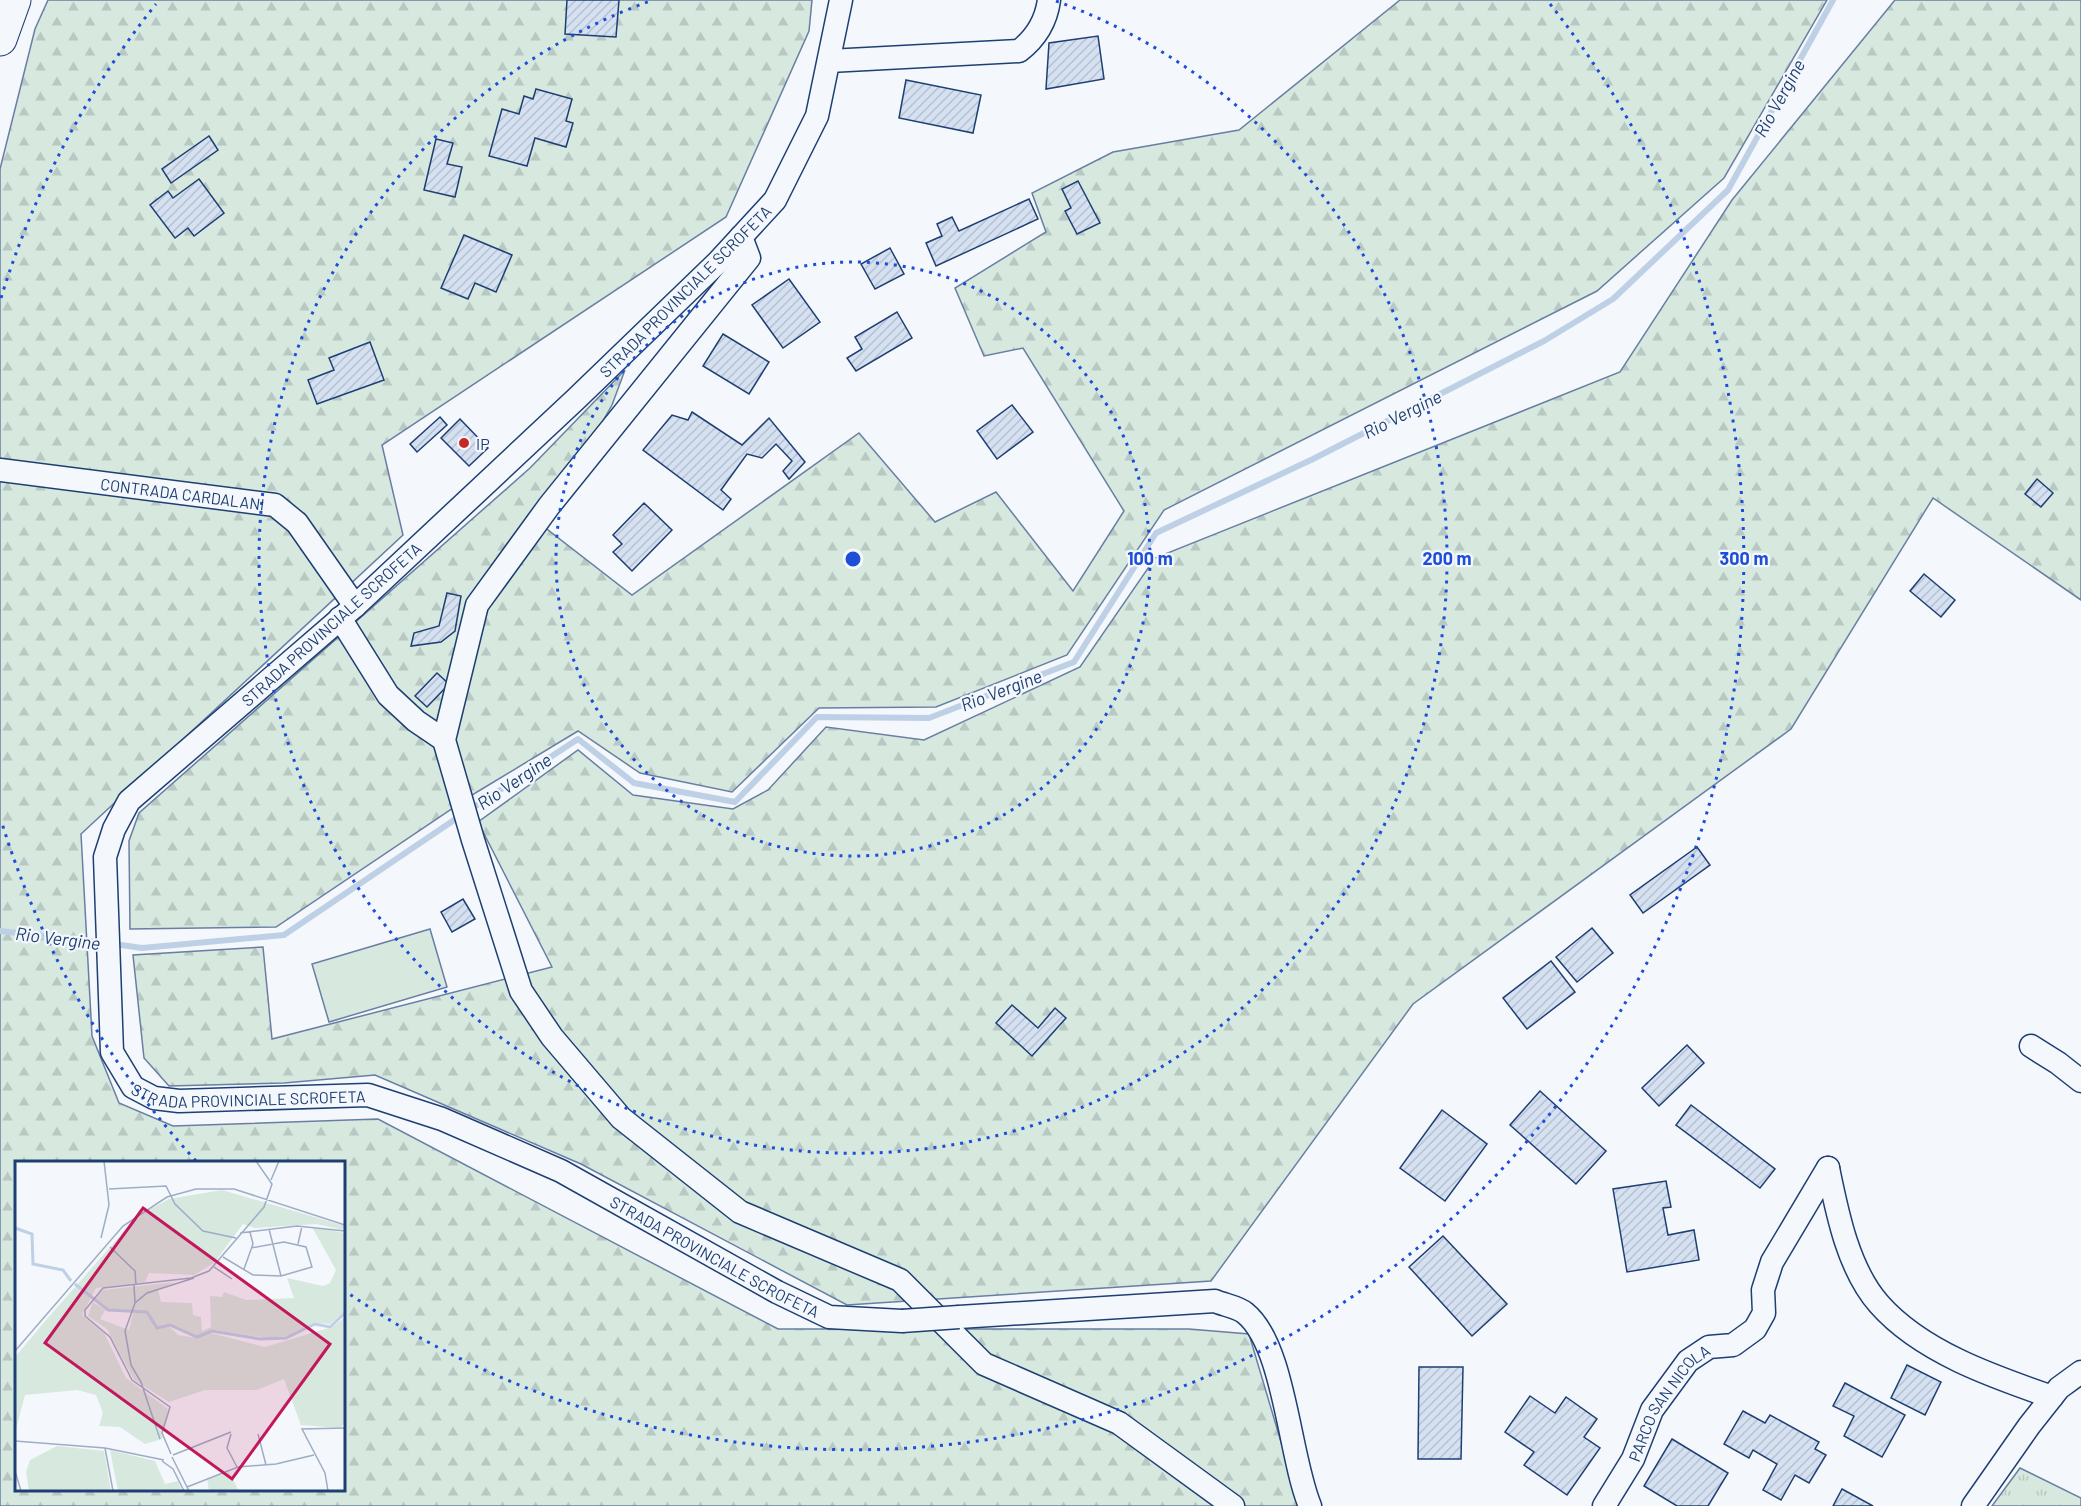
<svg xmlns="http://www.w3.org/2000/svg" width="2081" height="1506" font-family="Barlow,sans-serif">
	<defs>
		<pattern id="grass-tufts" width="24" height="20" patternUnits="userSpaceOnUse" patternTransform="scale(1.5)"><rect width="24" height="20" fill="#d7e8df"/><path d="M3 7l-1-3M5 7V3M7 7l1-3M15 17l-1-3M17 17v-4M19 17l1-3" fill="none" stroke="#b8c8c3"/></pattern>
		<pattern id="forest-firs" width="22" height="20" patternUnits="userSpaceOnUse" patternTransform="scale(1.5)"><rect width="22" height="20" fill="#d7e8df"/><path d="M5 1l3.5 6h-7zM16 11l3.5 6h-7z" fill="#b8c8c3"/></pattern>
		<pattern id="building-hatch" width="6" height="6" patternUnits="userSpaceOnUse" patternTransform="scale(1.5)"><rect width="6" height="6" fill="#d5e0f0"/><path d="M-1 1l2-2M0 6l6-6M5 7l2-2" fill="none" stroke="#b6c1d1"/></pattern>
	</defs>
	<rect width="100%" height="100%" fill="#f4f7fb"/>
	<polygon fill="url(#grass-tufts)" stroke="#687fa3" stroke-width="1.5" points="2020,1468 2081,1498 2081,1506 1992,1506"/>
	<g fill="url(#forest-firs)" stroke="#687fa3" stroke-width="1.5" fill-rule="evenodd">
		<path d="M48,0H812L809,31L726,217L382,445L403,535L81,834L92,1036L119,1103L173,1126L378,1119L778,1329H1189L1249,1334L1300,1506H0V169L35,29ZM16,1162H344V1490H16Z"/>
		<polygon points="1400,0 1827,0 1724,178 1597,291 1164,510 1067,655 936,707 819,708 732,792 640,773 578,731 477,792 276,927 130,929 129,841 139,813 530,468 625,370 612,405 543,526 632,595 859,433 935,522 996,492 1073,591 1124,511 1023,348 984,356 955,288 1046,232 1032,193 1113,152 1239,130"/>
		<polygon points="1895,0 2081,0 2081,600 1933,498 1791,729 1413,1004 1211,1281 847,1305 581,1164 375,1075 284,1083 169,1086 144,1058 133,955 263,947 272,1039 552,967 478,822 578,750 633,795 733,809 768,790 826,727 924,740 1080,667 1155,558 1620,372 1732,200"/>
	</g>
	<polygon fill="#d7e8df" stroke="#687fa3" stroke-width="1.5" points="430,929 447,987 329,1022 312,964"/>
	<g fill="none" stroke-linecap="round" stroke-linejoin="round">
		<g stroke="#bed0e5" stroke-width="6">
			<polyline points="468,811 578,739 634,783 735,802 817,717 929,718 1074,662 1156,533 1313,459 1544,341 1613,299 1728,190 1833,0"/>
			<polyline points="0,931 104,943"/>
			<polyline points="114,944 142,948 284,935 460,816"/>
		</g>
	</g>
	<g fill="url(#building-hatch)" stroke="#1d3f73" stroke-width="1.5">
		<polygon points="567,0 619,0 616,37 565,34"/>
		<polygon points="1098,36 1104,79 1046,89 1049,43"/>
		<polygon points="906,80 981,95 973,133 899,118"/>
		<polygon points="536,89 572,99 566,121 573,123 566,147 535,138 527,166 489,156 502,109 519,114 524,96 533,99"/>
		<polygon points="209,136 218,150 171,183 162,169"/>
		<polygon points="436,139 453,143 447,164 462,167 455,197 424,190"/>
		<polygon points="199,179 224,213 194,236 188,228 175,238 150,205 168,191 173,198"/>
		<polygon points="1078,181 1100,223 1077,234 1065,211 1071,208 1062,189"/>
		<polygon points="1029,199 1038,219 936,266 926,243 942,236 937,224 952,217 959,231"/>
		<polygon points="464,235 512,255 496,292 475,283 468,299 441,288"/>
		<polygon points="890,248 904,274 875,289 861,264"/>
		<polygon points="789,279 820,322 783,348 752,305"/>
		<polygon points="897,312 912,338 856,371 847,358 862,349 855,337"/>
		<polygon points="723,334 769,362 749,394 703,366"/>
		<polygon points="370,342 384,380 317,404 308,380 334,370 329,358"/>
		<polygon points="1012,405 1033,432 997,459 977,431"/>
		<polygon points="692,412 742,445 769,418 805,462 789,479 783,471 792,461 776,444 762,458 747,454 721,490 731,499 723,510 643,450 672,415 688,420"/>
		<polygon points="440,417 447,425 417,452 410,444"/>
		<polygon points="460,419 488,448 469,466 441,438"/>
		<polygon points="2037,479 2053,493 2041,507 2025,494"/>
		<polygon points="644,503 672,530 632,571 613,552 622,544 613,535"/>
		<polygon points="1924,574 1955,600 1941,617 1910,591"/>
		<polygon points="447,593 461,596 455,631 441,642 411,646 414,633 439,626"/>
		<polygon points="437,673 449,684 427,707 415,696"/>
		<polygon points="1697,847 1710,865 1643,913 1630,895"/>
		<polygon points="463,899 475,919 452,932 441,912"/>
		<polygon points="1592,928 1613,953 1577,982 1556,957"/>
		<polygon points="1551,961 1575,992 1527,1029 1503,998"/>
		<polygon points="1012,1005 1038,1028 1055,1008 1066,1018 1032,1056 996,1023"/>
		<polygon points="1687,1045 1704,1063 1659,1106 1642,1088"/>
		<polygon points="1540,1091 1606,1151 1576,1184 1510,1125"/>
		<polygon points="1691,1105 1775,1169 1760,1188 1676,1125"/>
		<polygon points="1442,1110 1487,1144 1445,1201 1400,1168"/>
		<polygon points="1666,1181 1671,1207 1663,1208 1668,1235 1694,1230 1699,1260 1627,1272 1613,1189"/>
		<polygon points="1443,1236 1507,1304 1472,1336 1409,1267"/>
		<polygon points="1907,1365 1941,1382 1925,1415 1891,1398"/>
		<polygon points="1419,1367 1463,1367 1461,1459 1418,1459"/>
		<polygon points="1845,1383 1905,1415 1882,1457 1844,1436 1854,1416 1833,1406"/>
		<polygon points="1530,1396 1555,1413 1566,1397 1597,1419 1584,1437 1600,1448 1567,1495 1524,1465 1534,1452 1505,1432"/>
		<polygon points="1743,1411 1765,1423 1770,1415 1819,1442 1815,1449 1826,1455 1809,1483 1795,1475 1781,1500 1763,1490 1777,1464 1753,1450 1749,1458 1724,1444"/>
		<polygon points="1672,1439 1728,1473 1708,1506 1677,1506 1644,1486"/>
		<polygon points="1842,1489 1873,1506 1833,1506"/>
	</g>
	<g fill="none" stroke-linecap="round" stroke-linejoin="round">
		<g stroke="#1d3f73" stroke-width="25">
			<g id="minor">
				<path id="s1" d="M841,0L817,116L775,200L718,262L576,399L355,606L129,801L114,829L105,857L112,1052L133,1087L154,1098L179,1101L368,1095L442,1119L561,1171L777,1292L829,1317L902,1321"/>
				<path d="M829,61L1019,51C1036,38 1046,22 1049,0"/>
				<polyline points="741,237 749,258 549,506 477,605 444,740 473,840 521,991 552,1037 621,1118 740,1212 900,1280 984,1364 1119,1423 1233,1506"/>
				<path id="s2" d="M0,470L275,505L297,523L355,606"/>
				<polyline points="340,618 388,695 416,721 444,740"/>
				<polyline points="2031,1046 2058,1063 2081,1081"/>
				<path d="M1828,1168C1837,1212 1848,1269 1879,1304C1921,1352 1994,1377 2052,1397"/>
				<path d="M959,1317L1215,1301C1224,1305 1238,1307 1245,1313C1285,1345 1289,1456 1310,1506"/>
				<path id="s3" d="M1604,1506L1633,1459L1652,1410L1688,1361L1709,1347L1733,1345L1755,1329L1764,1313L1763,1290L1772,1262L1828,1168"/>
				<polyline points="1973,1506 2029,1426 2059,1388 2081,1372"/>
			</g>
		</g>
		<g stroke="#1d3f73" stroke-width="35">
			<polyline id="highway" points="0,39 14,0"/>
		</g>
		<use href="#minor" stroke="#f4f7fb" stroke-width="22"/>
		<use href="#highway" stroke="#f4f7fb" stroke-width="33"/>
		<g stroke="#1d3f73" stroke-width="25" stroke-linecap="butt">
			<polyline id="minor-bridge" points="902,1321 959,1317"/>
		</g>
		<use href="#minor-bridge" stroke="#f4f7fb" stroke-width="22"/>
	</g>
	<g fill="none" stroke="#1d4ed8" stroke-width="3" stroke-dasharray="3 6">
		<circle cx="853" cy="559" r="297"/>
		<path d="M1056 1A594 594 0 1 1 650 1"/>
		<path d="M196 1161A891 891 0 0 1 1 820M1 298A891 891 0 0 1 156 4M1550 4A891 891 0 0 1 348 1293"/>
	</g>
	<circle fill="#c62828" stroke="#f4f7fb" stroke-width="2" cx="464" cy="443" r="6"/>
	<g text-anchor="middle" dominant-baseline="central" stroke-width="4.5" stroke-linejoin="round" paint-order="stroke">
		<g font-size="16" fill="#1d3f73" stroke="#f4f7fb">
			<text transform="translate(685 291) rotate(-45)">STRADA PROVINCIALE SCROFETA</text>
			<text stroke="none"><textPath href="#s2" startOffset="184">CONTRADA CARDALANI</textPath></text>
			<text transform="translate(331 624) rotate(-42)">STRADA PROVINCIALE SCROFETA</text>
			<text stroke="none"><textPath href="#s1" startOffset="1510">STRADA PROVINCIALE SCROFETA</textPath></text>
			<text stroke="none"><textPath href="#s1" startOffset="2014">STRADA PROVINCIALE SCROFETA</textPath></text>
			<text stroke="none"><textPath href="#s3" startOffset="123">PARCO SAN NICOLA</textPath></text>
		</g>
		<g font-size="16" fill="#1d3f73" stroke="#f4f7fb" text-anchor="start">
			<text x="476" y="443">IP</text>
		</g>
		<g font-size="18" font-style="italic" fill="#1d3f73" stroke="#f4f7fb">
			<text transform="translate(1779 98) rotate(-61)">Rio Vergine</text>
			<text transform="translate(1402 414) rotate(-27)">Rio Vergine</text>
			<text transform="translate(1001 690) rotate(-21)">Rio Vergine</text>
			<text transform="translate(514 781) rotate(-34)">Rio Vergine</text>
			<text transform="translate(58 938) rotate(7)">Rio Vergine</text>
		</g>
	</g>
	<g transform="translate(15 1161)">
		<rect width="330" height="330" fill="#f4f7fb"/>
		<path d="M214,311L224,330H194L192,318Z" fill="#d7e8df"/>
		<path d="M207,29L330,65V69L301,63L240,67L228,63L199,102L179,114L134,112L130,121L81,127L67,154L89,172L111,217L153,248L147,278L130,283L105,266L84,265L88,252L81,234L62,229L10,234L0,272V196L32,158L111,68L130,51L154,38ZM297,66L330,72V150L315,163L302,162L272,175L253,177L200,169L181,175L156,164L142,166L132,150L93,148L79,139L88,129L160,121L143,129L146,141L177,142L178,154L186,156L187,170L196,166L195,135L207,136L209,131L231,139L279,137L272,117L308,125L315,122L321,109ZM78,141L90,149L85,158L114,169L118,152H131L141,167L155,166L163,174L182,177L196,172L250,186L317,166L330,156V261L325,267L286,264L269,218L242,229H190L154,241L119,219L92,168L73,155ZM95,289L140,300L150,323L163,320L167,330H103Z" fill="#d7e8df"/>
		<path d="M42,285L89,290L96,330H14L11,311L15,299Z" fill="#d7e8df"/>
		<path fill="none" stroke="#bed0e5" stroke-width="3" d="M0,67L17,73L18,103L48,109L56,120M60,123L93,149L132,151L142,167L155,164L182,176L197,170L245,178L271,177L300,163L315,166L330,152"/>
		<path fill="none" stroke="#9eadc5" stroke-width="1.5" d="M256,19L264,0M94,28L151,25L160,43L188,70L221,77M225,72L282,65L330,70M86,77L94,44L89,0M283,83L287,65M95,86L120,110L121,124M236,87L269,81L291,86L297,106L266,115M208,96L238,114L266,115L254,68M199,106L217,118M229,108L238,83L235,71M119,124L120,142M0,190L108,65L152,36L181,28H219L330,64M216,273L212,287L222,306M243,273L251,304M145,278L126,221L116,204L110,170L120,142L132,132L179,117M0,280L90,287L149,299M90,287L98,330M156,293L147,272L155,246L117,219L95,176L70,155V149L88,127L176,117L194,110L249,46L257,23L241,0M158,294L216,271M157,296L174,330M147,300L158,308L169,330M0,310L6,330M172,326L223,306L261,303L299,294M313,330L310,312L287,268L330,267"/>
		<path fill="#c2185b" fill-opacity="0.15" stroke="#c2185b" stroke-width="3" d="M128,47L315,183L217,318L30,182Z"/>
		<rect width="330" height="330" fill="none" stroke="#1d3f73" stroke-width="3"/>
	</g>
	<circle cx="853" cy="559" r="9" fill="#1d4ed8" stroke="#f4f7fb" stroke-width="3"/>
	<g font-size="18" text-anchor="middle" font-weight="bold" fill="#1d4ed8" stroke="#f4f7fb" stroke-width="4.5" stroke-linejoin="round" paint-order="stroke">
		<text x="1150" y="565">100 m</text>
		<text x="1447" y="565">200 m</text>
		<text x="1744" y="565">300 m</text>
	</g>
</svg>
